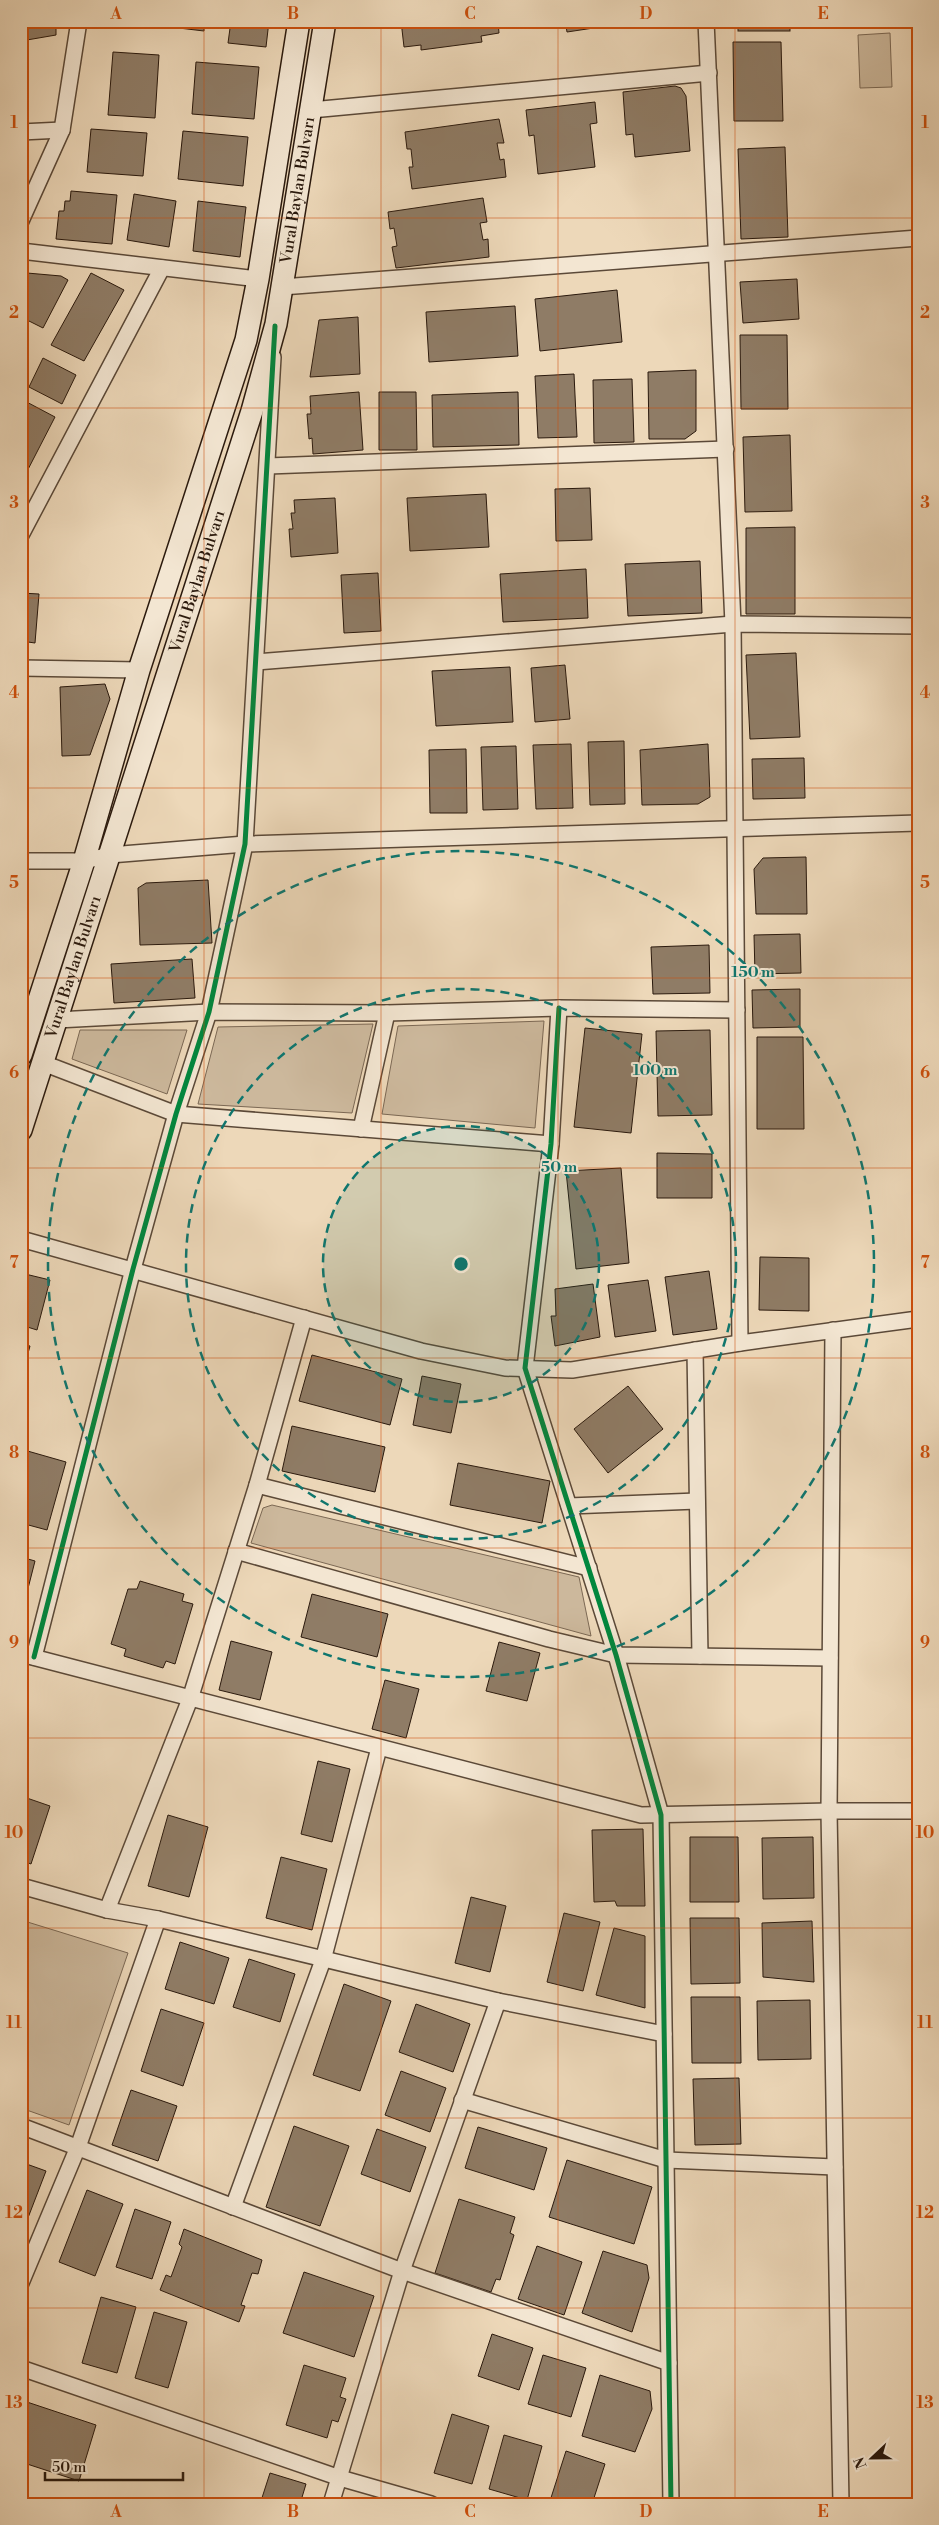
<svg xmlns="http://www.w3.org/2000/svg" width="939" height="2525" font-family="'Libre Bodoni',serif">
	<rect width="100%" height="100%" fill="#edd8b9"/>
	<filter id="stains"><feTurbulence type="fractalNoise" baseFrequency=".004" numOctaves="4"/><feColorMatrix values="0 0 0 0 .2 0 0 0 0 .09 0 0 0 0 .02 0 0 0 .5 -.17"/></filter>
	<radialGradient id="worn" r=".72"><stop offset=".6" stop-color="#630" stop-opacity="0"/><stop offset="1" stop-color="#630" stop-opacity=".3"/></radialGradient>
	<g fill="#ccb89c" stroke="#7b6854">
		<polygon points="800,21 918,21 918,26 800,28"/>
		<polygon points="890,33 892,87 860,88 858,35"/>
		<polygon points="544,1021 535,1128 382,1114 398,1026"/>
		<polygon points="373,1024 352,1113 198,1104 218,1027"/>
		<polygon points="80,1030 187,1030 167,1094 72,1059"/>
		<polygon points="272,1505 579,1577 591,1636 251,1543 263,1508"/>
		<polygon points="21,1920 128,1953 69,2125 21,2108"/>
	</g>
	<g fill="#8f7c66" stroke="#2a190d">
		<polygon points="21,21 56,21 56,35 21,41"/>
		<polygon points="120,21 204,21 204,31"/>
		<polygon points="231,21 269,21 266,47 228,43"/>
		<polygon points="401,21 498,21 499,33 481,36 482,42 421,50 421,45 404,47"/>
		<polygon points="549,21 627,21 627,23 567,32 566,26 550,28"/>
		<rect x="738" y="21" width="52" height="10"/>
		<polygon points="733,42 781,42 783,121 734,121"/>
		<polygon points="113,52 159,55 155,118 108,115"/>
		<polygon points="196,62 259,67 254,119 192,114"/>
		<polygon points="675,86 681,88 686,96 690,151 635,157 633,134 626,135 623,92"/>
		<polygon points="595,102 597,123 590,124 595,167 538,174 534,135 529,136 526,110"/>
		<polygon points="499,119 504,143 497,143 500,160 504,159 506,177 412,189 409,167 413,167 411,149 407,149 405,132"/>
		<polygon points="91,129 147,133 143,176 87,172"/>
		<polygon points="183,131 248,137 243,186 178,179"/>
		<polygon points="785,147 788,237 741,239 738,149"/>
		<polygon points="71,191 117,195 112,244 56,239 59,211 64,211 65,201 70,201"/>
		<polygon points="134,194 176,201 169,247 127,240"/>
		<polygon points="483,198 487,222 480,223 483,240 488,239 489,257 396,268 392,247 397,246 394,228 390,229 388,212"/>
		<polygon points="198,201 246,207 240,257 193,251"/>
		<polygon points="27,273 61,276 68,280 43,328 21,317 21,283"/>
		<polygon points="91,273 124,290 84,361 51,345"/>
		<polygon points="797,279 799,319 743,323 740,282"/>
		<polygon points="617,290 622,342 540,351 535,299"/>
		<polygon points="515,306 518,356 429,362 426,312"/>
		<polygon points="358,317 360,374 310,377 319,320"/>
		<polygon points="740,335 787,335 788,409 741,409"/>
		<polygon points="21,340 28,344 21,357"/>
		<polygon points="43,358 76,375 62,404 29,387"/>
		<polygon points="696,370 696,431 685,439 649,439 648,372"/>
		<polygon points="574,374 577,437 538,438 535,376"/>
		<polygon points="632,379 634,442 594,443 593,380"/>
		<polygon points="359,392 363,450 313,454 312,438 309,439 307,414 311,414 310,396"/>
		<polygon points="379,392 416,392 417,450 379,450"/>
		<polygon points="518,392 519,445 433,447 432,395"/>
		<polygon points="21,399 55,417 21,483"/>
		<polygon points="790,435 792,511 745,512 743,437"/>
		<polygon points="590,488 592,540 556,541 555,489"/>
		<polygon points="486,494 489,547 410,551 407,498"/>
		<polygon points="335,498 338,553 291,557 289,529 293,529 291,513 295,513 294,500"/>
		<polygon points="795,527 795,614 746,614 746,528"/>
		<polygon points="700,561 702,613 628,616 625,564"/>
		<polygon points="586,569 588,618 503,622 500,574"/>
		<polygon points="378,573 381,631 344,633 341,575"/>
		<polygon points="21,593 39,594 35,643 21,641"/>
		<polygon points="796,653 800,737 750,739 746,655"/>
		<polygon points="565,665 570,719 535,722 531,668"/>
		<polygon points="510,667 513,722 436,726 432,671"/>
		<polygon points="105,684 110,699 90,755 62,756 60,687"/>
		<polygon points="624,741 625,804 590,805 588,742"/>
		<polygon points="571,744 573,808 536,809 533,745"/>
		<polygon points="708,744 710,797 698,804 642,805 640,750"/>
		<polygon points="516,746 518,809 483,810 481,747"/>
		<polygon points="466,749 467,813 430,813 429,750"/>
		<polygon points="804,758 805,798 753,799 752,759"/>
		<polygon points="806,857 807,914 756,914 754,869 763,858"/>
		<polygon points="208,880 212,943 140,945 138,888 146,883"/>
		<polygon points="800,934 801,973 755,974 754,935"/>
		<polygon points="709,945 710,993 653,994 651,947"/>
		<polygon points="192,959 195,998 114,1003 111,964"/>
		<polygon points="800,989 800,1027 753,1028 752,990"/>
		<polygon points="585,1028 642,1034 631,1133 574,1127"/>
		<polygon points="710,1030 712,1115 658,1116 656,1031"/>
		<polygon points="757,1037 803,1037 804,1129 757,1129"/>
		<polygon points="657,1153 712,1154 712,1198 657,1198"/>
		<polygon points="621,1168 629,1263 576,1269 566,1171"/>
		<polygon points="760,1257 809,1258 809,1311 759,1310"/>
		<polygon points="709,1271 717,1329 673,1335 665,1277"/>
		<polygon points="21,1273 50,1280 37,1330 21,1325"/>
		<polygon points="648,1280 656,1331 615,1337 608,1285"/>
		<polygon points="593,1284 600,1337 555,1346 551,1316 556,1316 555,1289"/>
		<polygon points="21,1344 30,1346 21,1379"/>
		<polygon points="312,1355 402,1379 390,1425 299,1401"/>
		<polygon points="422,1376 461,1384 451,1433 413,1425"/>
		<polygon points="628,1386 663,1429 608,1473 574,1429"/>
		<polygon points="292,1426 385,1447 375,1492 282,1471"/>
		<polygon points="24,1450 66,1462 47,1530 21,1523 21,1459"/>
		<polygon points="458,1463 550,1481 542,1523 450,1505"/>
		<polygon points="21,1557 35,1561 21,1616"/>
		<polygon points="140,1581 184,1594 182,1601 193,1604 175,1664 166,1661 163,1668 124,1656 126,1649 111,1644 128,1589 137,1589"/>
		<polygon points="312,1594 388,1614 377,1657 301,1637"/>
		<polygon points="231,1641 272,1652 260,1700 219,1690"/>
		<polygon points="499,1642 540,1653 527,1701 486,1691"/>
		<polygon points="385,1680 419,1689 406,1738 372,1729"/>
		<polygon points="318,1761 350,1769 332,1842 301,1834"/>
		<polygon points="21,1796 50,1806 31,1864 21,1860"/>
		<polygon points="168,1815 208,1827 189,1897 148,1886"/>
		<polygon points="643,1829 645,1906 617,1906 615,1901 594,1902 592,1830"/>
		<polygon points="690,1837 738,1837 739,1902 690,1902"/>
		<polygon points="813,1837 814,1898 763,1899 762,1838"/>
		<polygon points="281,1857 327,1869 312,1930 266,1918"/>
		<polygon points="471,1897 506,1906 490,1972 455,1963"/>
		<polygon points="564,1913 600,1922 583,1991 547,1982"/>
		<polygon points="690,1918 739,1918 740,1983 691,1984"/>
		<polygon points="812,1921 814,1982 763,1977 762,1923"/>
		<polygon points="614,1928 645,1936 645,2008 596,1995"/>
		<polygon points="180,1942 229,1958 214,2004 165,1989"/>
		<polygon points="249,1959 295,1974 280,2022 233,2007"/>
		<polygon points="344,1984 391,2001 360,2091 313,2075"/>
		<polygon points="691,1997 740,1997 741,2063 692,2063"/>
		<polygon points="810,2000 811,2059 758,2060 757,2001"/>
		<polygon points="416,2004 470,2024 453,2072 399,2052"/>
		<polygon points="161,2009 204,2023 183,2086 141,2071"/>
		<polygon points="401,2071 446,2088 430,2132 385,2115"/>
		<polygon points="739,2078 741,2144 695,2145 693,2079"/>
		<polygon points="131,2090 177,2106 158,2161 112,2145"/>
		<polygon points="294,2126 349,2146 320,2226 266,2207"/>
		<polygon points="478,2127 547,2148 534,2190 465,2168"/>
		<polygon points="377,2129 426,2147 410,2192 361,2174"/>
		<polygon points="567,2160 652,2187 634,2244 549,2217"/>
		<polygon points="21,2162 46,2171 21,2236"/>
		<polygon points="87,2190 123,2204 95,2276 59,2262"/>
		<polygon points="459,2199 515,2217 510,2233 514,2235 500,2280 496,2279 491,2292 435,2273"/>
		<polygon points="135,2209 171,2222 152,2279 116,2267"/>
		<polygon points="184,2229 262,2260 258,2274 252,2273 241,2305 245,2306 239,2322 160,2290 166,2275 171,2277 182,2247 179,2244"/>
		<polygon points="537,2246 582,2262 564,2315 518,2299"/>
		<polygon points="603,2251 647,2265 649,2278 632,2332 582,2313"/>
		<polygon points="304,2272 374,2296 354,2357 283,2333"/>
		<polygon points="101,2297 136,2307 117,2373 82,2363"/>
		<polygon points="154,2312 187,2322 168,2388 135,2378"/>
		<polygon points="492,2334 533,2348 519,2390 478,2376"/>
		<polygon points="543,2355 586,2368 571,2417 528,2404"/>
		<polygon points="304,2365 346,2378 340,2397 346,2399 338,2422 332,2420 327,2438 286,2425"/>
		<polygon points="600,2375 650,2391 652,2409 635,2452 582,2436"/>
		<polygon points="21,2400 96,2425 79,2481 21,2462"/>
		<polygon points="452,2414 489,2426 472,2484 434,2473"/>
		<polygon points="504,2435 542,2446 527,2500 489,2489"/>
		<polygon points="566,2451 605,2464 592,2504 549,2504"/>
		<polygon points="270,2473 306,2484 300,2504 260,2504"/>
		<polygon points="26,2497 45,2504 23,2504"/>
	</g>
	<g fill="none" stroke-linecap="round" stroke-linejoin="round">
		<g stroke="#5b4938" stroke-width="18">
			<g id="minor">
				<polyline points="706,21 733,624 740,1343"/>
				<polyline points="311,110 709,73"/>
				<polyline points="21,132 62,130"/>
				<polyline points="21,221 62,130 79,21"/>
				<polyline points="21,251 258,279"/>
				<polyline points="282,287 918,238"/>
				<polyline points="268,466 726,449"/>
				<polyline points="21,535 162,268"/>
				<polyline points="256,662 733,624 918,626"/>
				<polyline points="21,668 139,670"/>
				<polyline points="21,861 84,861 110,855 245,844 918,823"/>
				<polyline points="559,1008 551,1144 525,1368 616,1655 661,1815 671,2504"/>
				<polyline points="57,1020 209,1012 387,1013 559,1008 737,1010"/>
				<polyline points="43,1063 176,1114 551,1144"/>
				<polyline points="361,1129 387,1013"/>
				<polyline points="21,1239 421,1351 505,1368 572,1370 740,1343 918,1319"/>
				<polyline points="833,1330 829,1811 841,2504"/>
				<polyline points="695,1350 700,1656"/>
				<polyline points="257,1485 589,1568"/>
				<polyline points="569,1506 697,1501"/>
				<polyline points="236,1551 549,1639 616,1655 830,1658"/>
				<polyline points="21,1654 641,1815 829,1811 918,1811"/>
				<polyline points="34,1657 133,1269 176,1114 209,1012 245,844 273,357"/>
				<polyline points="21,1886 107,1910 158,1919 498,2001 664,2034"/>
				<polyline points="107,1910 190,1699 257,1485 304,1318"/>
				<polyline points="462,2100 666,2160 835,2167"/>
				<polyline points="21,2126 402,2271 669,2363"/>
				<polyline points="233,2207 323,1960 379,1748"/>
				<polyline points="21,2283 78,2147 158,1919"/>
				<polyline points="21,2368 340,2478 431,2504"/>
				<polyline points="331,2504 402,2271 498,2001"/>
			</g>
		</g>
		<g stroke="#2a190d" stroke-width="24">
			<g id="secondary">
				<polyline points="21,1055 84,861 139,670 246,340 258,279 299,21"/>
				<path id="s1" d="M21,1130L252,411L276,324L325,21"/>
			</g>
		</g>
		<use href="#minor" stroke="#f3e6d2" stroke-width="15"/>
		<use href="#secondary" stroke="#f3e6d2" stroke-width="21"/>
		<g stroke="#f3e6d2" stroke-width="8">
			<g id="cycleway">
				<polyline points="559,1008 551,1144 525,1368 616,1655 661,1815 671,2504"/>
				<polyline points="34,1657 133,1269 176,1114 209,1012 245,844 275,326"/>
			</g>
		</g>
		<use href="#cycleway" stroke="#00873e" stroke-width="5"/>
	</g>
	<path fill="none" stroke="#cc4f0c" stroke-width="1" stroke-opacity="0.55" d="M204,21V2504M381,21V2504M558,21V2504M735,21V2504M21,218H918M21,408H918M21,598H918M21,788H918M21,978H918M21,1168H918M21,1358H918M21,1548H918M21,1738H918M21,1928H918M21,2118H918M21,2308H918"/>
	<circle cx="461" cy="1264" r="138" fill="#0f766e" fill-opacity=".12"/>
	<g fill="none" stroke="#0f766e" stroke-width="2.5" stroke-dasharray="9 6">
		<circle cx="461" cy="1264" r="138"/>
		<circle cx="461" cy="1264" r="275"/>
		<circle cx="461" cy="1264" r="413"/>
	</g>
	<g text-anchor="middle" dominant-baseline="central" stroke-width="4" stroke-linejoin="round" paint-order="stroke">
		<g font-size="16" fill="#2a190d" stroke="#f3e6d2">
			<text stroke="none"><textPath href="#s1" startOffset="981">Vural Baylan Bulvarı</textPath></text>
			<text stroke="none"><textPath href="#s1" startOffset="576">Vural Baylan Bulvarı</textPath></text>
			<text stroke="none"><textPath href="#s1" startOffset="171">Vural Baylan Bulvarı</textPath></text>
		</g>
	</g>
	<circle cx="461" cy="1264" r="8" fill="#0f766e" stroke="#f3e6d2" stroke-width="2.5"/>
	<g font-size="15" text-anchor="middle" font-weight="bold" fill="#0f766e" stroke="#f3e6d2" stroke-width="4" stroke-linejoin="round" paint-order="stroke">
		<text x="753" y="977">150 m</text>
		<text x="655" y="1075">100 m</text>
		<text x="559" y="1172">50 m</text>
	</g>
	<rect width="939" height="2525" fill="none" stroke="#edd8b9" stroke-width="55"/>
	<g transform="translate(872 2458) rotate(248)" stroke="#f3e6d2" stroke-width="4" paint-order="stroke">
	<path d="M0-4L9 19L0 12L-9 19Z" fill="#2a190d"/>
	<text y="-8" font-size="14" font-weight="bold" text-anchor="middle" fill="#2a190d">N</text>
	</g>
	<path d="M45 2472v8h138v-8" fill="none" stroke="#2a190d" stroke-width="2.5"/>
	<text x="52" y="2472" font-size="15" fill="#2a190d" stroke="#f3e6d2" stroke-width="4" paint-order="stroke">50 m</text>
	<rect x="28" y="28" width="884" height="2470" fill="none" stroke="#cc4f0c" stroke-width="2"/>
	<g font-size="16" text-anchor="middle" font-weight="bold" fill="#cc4f0c">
		<text x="116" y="19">A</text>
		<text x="293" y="19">B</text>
		<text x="470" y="19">C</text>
		<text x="646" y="19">D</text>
		<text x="823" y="19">E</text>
		<text x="14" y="128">1</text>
		<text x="925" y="128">1</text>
		<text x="14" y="318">2</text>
		<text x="925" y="318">2</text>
		<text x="14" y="508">3</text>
		<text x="925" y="508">3</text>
		<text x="14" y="698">4</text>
		<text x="925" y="698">4</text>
		<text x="14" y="888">5</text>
		<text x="925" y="888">5</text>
		<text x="14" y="1078">6</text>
		<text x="925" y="1078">6</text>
		<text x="14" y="1268">7</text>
		<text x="925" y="1268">7</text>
		<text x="14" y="1458">8</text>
		<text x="925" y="1458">8</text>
		<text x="14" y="1648">9</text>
		<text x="925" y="1648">9</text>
		<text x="14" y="1838">10</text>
		<text x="925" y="1838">10</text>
		<text x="14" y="2028">11</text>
		<text x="925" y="2028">11</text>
		<text x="14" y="2218">12</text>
		<text x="925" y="2218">12</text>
		<text x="14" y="2408">13</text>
		<text x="925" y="2408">13</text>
		<text x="116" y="2517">A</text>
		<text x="293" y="2517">B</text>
		<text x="470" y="2517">C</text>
		<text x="646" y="2517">D</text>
		<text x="823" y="2517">E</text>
	</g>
	<rect width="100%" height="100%" filter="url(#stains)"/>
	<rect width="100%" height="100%" fill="url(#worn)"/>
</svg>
